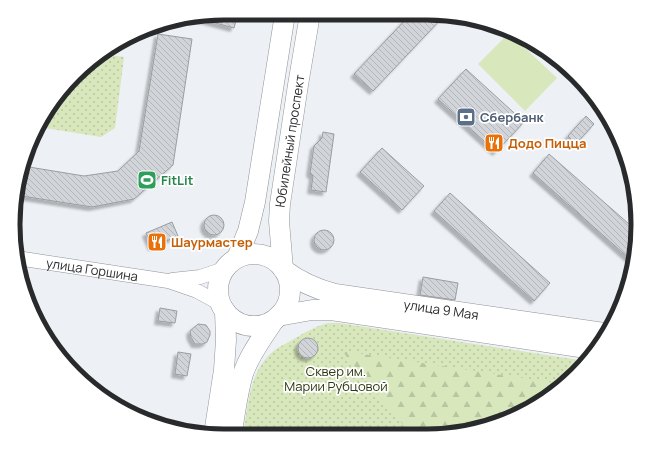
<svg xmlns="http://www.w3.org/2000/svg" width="651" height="449" font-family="Manrope,sans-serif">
	<defs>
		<pattern id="grass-dots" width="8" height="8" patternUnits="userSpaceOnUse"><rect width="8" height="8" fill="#d8e7bc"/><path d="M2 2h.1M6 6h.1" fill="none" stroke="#b9c6a2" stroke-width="1.8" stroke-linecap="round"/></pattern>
		<pattern id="forest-firs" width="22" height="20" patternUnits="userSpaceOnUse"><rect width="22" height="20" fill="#d8e7bc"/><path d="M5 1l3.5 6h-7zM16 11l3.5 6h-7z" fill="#b9c6a2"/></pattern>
		<pattern id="building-back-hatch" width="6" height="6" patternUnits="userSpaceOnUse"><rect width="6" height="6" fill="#d1d4d8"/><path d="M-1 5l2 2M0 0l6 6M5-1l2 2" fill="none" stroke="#b3b6ba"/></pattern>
		<filter id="shadow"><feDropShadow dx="-3.5" dy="3.5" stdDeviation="1" flood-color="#0004"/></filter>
	</defs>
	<rect width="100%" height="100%" fill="#edf0f4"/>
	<g fill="url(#grass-dots)">
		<polygon points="101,54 124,57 115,128 101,137 39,127 65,85"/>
		<path d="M328,323H339L585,361L576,374L520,414L468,432L243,436C248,405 249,369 276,349C281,346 287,343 292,340C304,333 314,327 328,323Z"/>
	</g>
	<polygon fill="url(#forest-firs)" points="342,351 562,384 520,414 468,432 410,433"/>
	<polygon fill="#d8e7bc" points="509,33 557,78 525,111 478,64"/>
	<g fill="url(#building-back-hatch)" stroke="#9a9da1" filter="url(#shadow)">
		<polygon points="224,13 238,13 234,28 193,17"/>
		<polygon points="409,16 443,17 373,91 354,74"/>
		<polygon points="158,34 192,39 173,165 134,199 92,207 15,195 23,166 84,176 118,171 139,151"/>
		<polygon points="466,69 524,122 496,152 438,99"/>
		<polygon points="586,116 594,124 576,144 568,136"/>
		<polygon points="323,132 334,134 326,192 311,190 313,176 310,173 314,146 322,138"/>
		<polygon points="382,148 424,186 402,210 360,172"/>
		<polygon points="549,154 637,231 631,260 533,173"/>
		<polygon points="450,193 550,283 534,301 434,211"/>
		<circle cx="214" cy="225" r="10"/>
		<polygon points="172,222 178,236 152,247 146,233"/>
		<circle cx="324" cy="240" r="10"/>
		<polygon points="423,277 458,283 455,300 420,295"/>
		<polygon points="160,308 177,311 175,323 158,321"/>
		<polygon points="198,324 206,325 210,331 210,335 207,342 203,344 195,344 191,337 190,331"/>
		<circle cx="308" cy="348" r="10"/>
		<polygon points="178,352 191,354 187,376 175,374"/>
	</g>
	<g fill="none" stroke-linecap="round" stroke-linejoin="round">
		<g stroke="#919497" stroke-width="15">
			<g id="street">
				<path id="s1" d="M17,258L168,281L197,291L221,304"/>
				<polyline points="172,280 200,277 224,269"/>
			</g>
		</g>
		<g stroke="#919497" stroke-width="21">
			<g id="secondary">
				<circle cx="254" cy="290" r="36"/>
				<polyline points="237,258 248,231 255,202 285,14"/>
				<path id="s2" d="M283,269L279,221L280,204L298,85L310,14"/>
				<path id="s3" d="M284,270C300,282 316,289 335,294L604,333"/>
				<polyline points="278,316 312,310 331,310 593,349"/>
				<polyline points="214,434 224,370 226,340 225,311"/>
				<path d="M231,436C235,415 237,394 243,374C249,355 263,337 274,320"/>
			</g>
		</g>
		<use href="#street" stroke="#fff" stroke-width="14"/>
		<use href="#secondary" stroke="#fff" stroke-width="20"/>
	</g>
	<defs>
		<g id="bank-square" transform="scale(1)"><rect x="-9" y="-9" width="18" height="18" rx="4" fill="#5c6f8a" stroke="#fff"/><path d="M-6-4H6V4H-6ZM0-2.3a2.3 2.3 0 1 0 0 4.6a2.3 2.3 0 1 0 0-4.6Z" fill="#fff"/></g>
		<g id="restaurant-square" transform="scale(1)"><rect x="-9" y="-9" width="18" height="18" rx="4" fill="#e8710a" stroke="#fff"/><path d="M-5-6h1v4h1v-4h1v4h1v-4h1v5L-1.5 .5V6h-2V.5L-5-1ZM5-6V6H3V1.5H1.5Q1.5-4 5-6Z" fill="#fff"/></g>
		<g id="stadium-square" transform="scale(1)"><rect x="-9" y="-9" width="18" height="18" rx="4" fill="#2e9e5b" stroke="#fff"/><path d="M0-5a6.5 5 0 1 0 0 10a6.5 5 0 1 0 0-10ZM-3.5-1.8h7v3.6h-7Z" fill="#fff"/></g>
	</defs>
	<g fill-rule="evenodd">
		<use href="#bank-square" x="466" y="117"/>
		<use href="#restaurant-square" x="494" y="143"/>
		<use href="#stadium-square" x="147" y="180"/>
		<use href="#restaurant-square" x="157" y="242"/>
	</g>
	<g text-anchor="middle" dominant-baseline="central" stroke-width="3.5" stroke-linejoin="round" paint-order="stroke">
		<g font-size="13" font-weight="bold" fill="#4e5e75" stroke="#fff" text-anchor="start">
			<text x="480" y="117">Сбербанк</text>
		</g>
		<g font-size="13" fill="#292a2c" stroke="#fff">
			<text stroke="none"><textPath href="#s2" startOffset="129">Юбилейный проспект</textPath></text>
			<text stroke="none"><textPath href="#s1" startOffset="76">улица Горшина</textPath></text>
			<text stroke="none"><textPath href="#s3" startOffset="164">улица 9 Мая</textPath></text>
		</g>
		<g font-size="13" font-weight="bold" fill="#c56008" stroke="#fff" text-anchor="start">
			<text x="508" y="143">Додо Пицца</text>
			<text x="171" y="242">Шаурмастер</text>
		</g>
		<g font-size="13" font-weight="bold" fill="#27864d" stroke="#fff" text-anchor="start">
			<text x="161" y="180">FitLit</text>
		</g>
		<g font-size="13" fill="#2d380f" stroke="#fff">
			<text x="336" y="371">Сквер им.<tspan x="336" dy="15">Марии Рубцовой</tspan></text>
		</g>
	</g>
	<path d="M0 0H651V449H0ZM224 20H427A204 204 0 0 1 631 224V225A204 204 0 0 1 427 429H224A204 204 0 0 1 20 225V224A204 204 0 0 1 224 20Z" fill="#fff" fill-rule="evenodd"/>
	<path fill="none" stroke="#292a2c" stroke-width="5" d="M224 20H427A204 204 0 0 1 631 224V225A204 204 0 0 1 427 429H224A204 204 0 0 1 20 225V224A204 204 0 0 1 224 20Z"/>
</svg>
